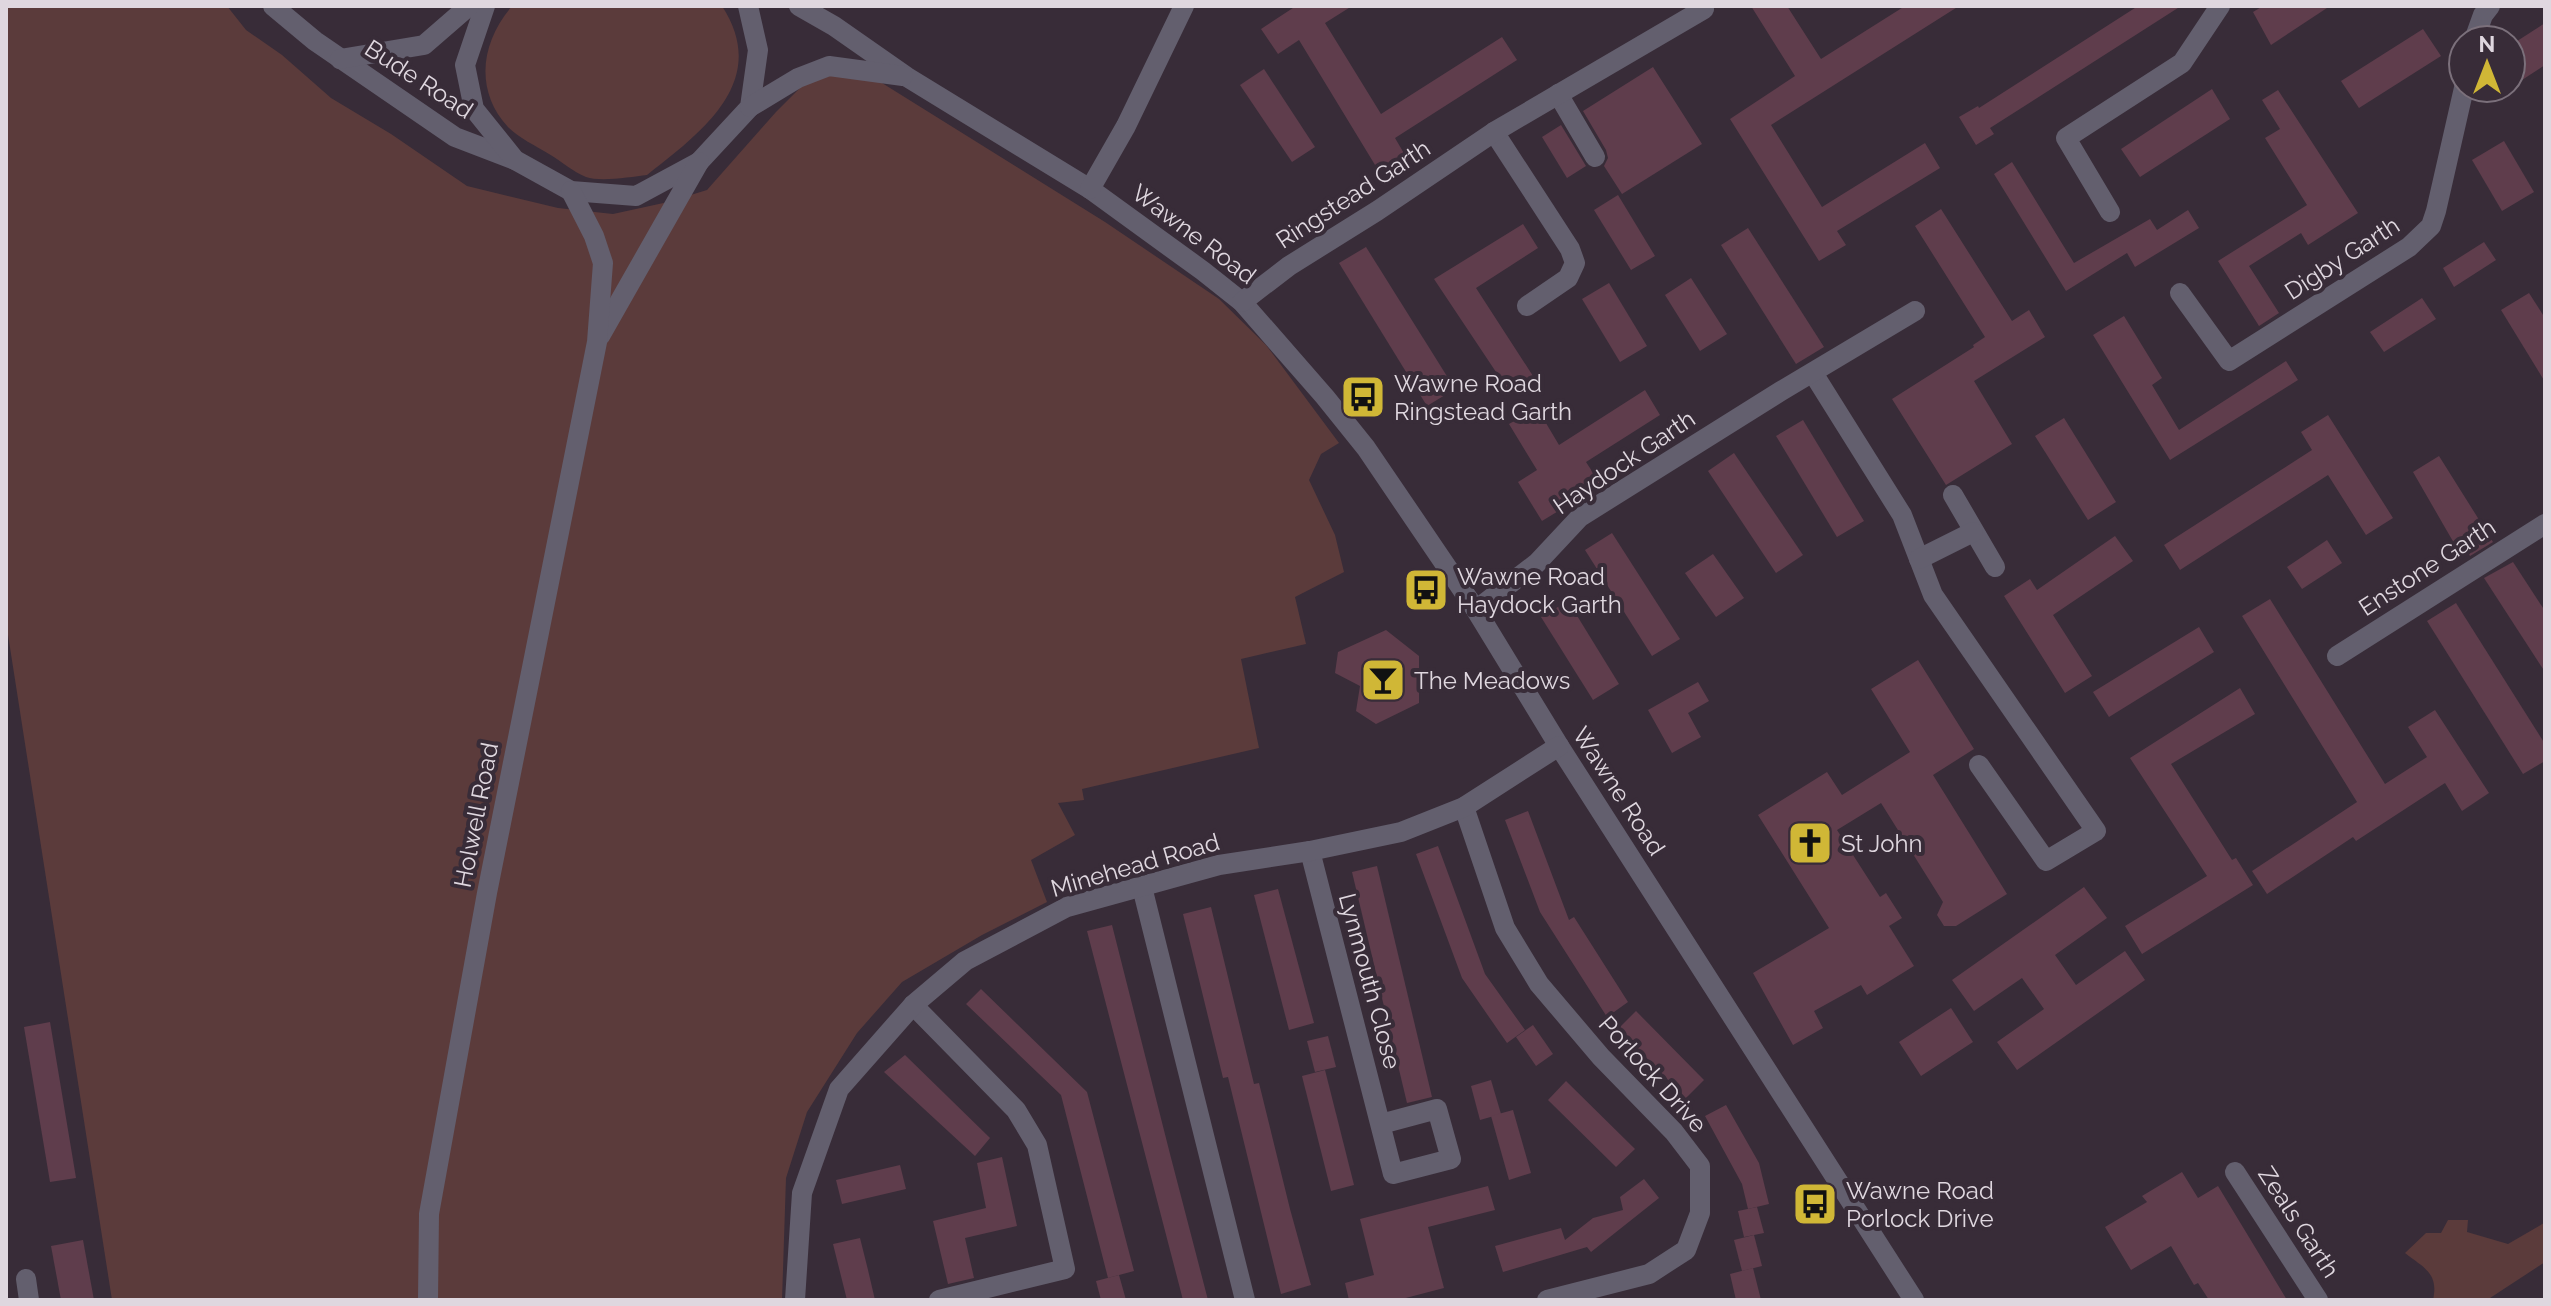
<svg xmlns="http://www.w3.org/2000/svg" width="2551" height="1306" font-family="Raleway,sans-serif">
	<rect width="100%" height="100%" fill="#382c38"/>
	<g fill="#5b3b3b">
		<polygon points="6,6 227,6 246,30 282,55 331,98 391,134 467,186 558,208 613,214 668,202 707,190 776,112 803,85 822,77 843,73 874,78 1105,222 1219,299 1266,345 1339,443 1321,454 1309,480 1335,535 1344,572 1295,597 1306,644 1241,659 1259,748 1082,789 1084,800 1058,803 1075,835 1031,860 1047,902 982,935 902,982 857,1033 807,1112 786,1178 782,1300 112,1300 6,622"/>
		<path d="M512,6H722C771,81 702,132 647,175C631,177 600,182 586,177C573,172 561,161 549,154C536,146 519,138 508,127C474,90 481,42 512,6Z"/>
		<path d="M2448,1220H2468L2467,1232L2508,1244L2544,1223L2545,1262L2487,1300H2433C2439,1273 2424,1268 2405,1253L2426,1233H2441Z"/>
	</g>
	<g fill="#5f3d4c">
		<polygon points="1296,6 1352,6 1325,23 1381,114 1502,37 1517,60 1395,138 1412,167 1386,183 1299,40 1278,54 1261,29"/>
		<polygon points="1751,6 1787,6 1821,59 1905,6 1959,6 1771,125 1822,207 1925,143 1940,168 1837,231 1846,245 1819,261 1730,119 1795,76"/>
		<polygon points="2138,6 2181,6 1990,128 1994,134 1976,145 1959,117 1978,106 1979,108"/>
		<polygon points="2263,6 2330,6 2271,45 2253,12"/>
		<polygon points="2545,23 2545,65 2522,80 2511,64 2511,45"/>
		<polygon points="2423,29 2441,56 2359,108 2341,81"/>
		<polygon points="1653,67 1702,144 1622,194 1604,166 1608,158 1606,150 1583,111"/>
		<polygon points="1264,69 1315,147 1292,162 1240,85"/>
		<polygon points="2212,89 2230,119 2140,177 2121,149"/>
		<polygon points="2278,90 2358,213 2308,245 2301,233 2249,266 2279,313 2259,326 2218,261 2307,205 2265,138 2280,129 2262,100"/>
		<polygon points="1561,125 1586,166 1567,178 1542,137"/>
		<polygon points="2504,141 2534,192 2502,211 2472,160"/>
		<polygon points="2012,162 2074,263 2150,219 2157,230 2188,210 2199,228 2135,267 2127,253 2066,291 1994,174"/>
		<polygon points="1618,195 1655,256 1631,270 1594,210"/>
		<polygon points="1941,209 2012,321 2029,310 2045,337 1974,381 2012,444 1946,485 1892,399 1974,347 1973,345 1985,337 1915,226"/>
		<polygon points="1523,224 1538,248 1476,288 1533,376 1510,393 1434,279"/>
		<polygon points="1748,228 1824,347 1796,364 1721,245"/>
		<polygon points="2484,242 2496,260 2454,287 2443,268"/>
		<polygon points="1366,247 1455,389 1427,406 1339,263"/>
		<polygon points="1691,278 1727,334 1700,351 1665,295"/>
		<polygon points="1609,283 1647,346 1620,362 1582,299"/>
		<polygon points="2529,293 2545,318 2545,382 2501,310"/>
		<polygon points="2422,298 2436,319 2384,352 2370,332"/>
		<polygon points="2124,316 2162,378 2152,385 2179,430 2286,361 2298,380 2170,460 2093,335"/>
		<polygon points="1645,390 1660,415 1586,462 1601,485 1542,521 1518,482 1537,470 1509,424 1537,408 1559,445"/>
		<polygon points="2328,415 2393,518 2366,535 2328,475 2180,570 2164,545 2312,450 2301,432"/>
		<polygon points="2064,418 2116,502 2088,520 2035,436"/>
		<polygon points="1803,420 1864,521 1837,537 1776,436"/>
		<polygon points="1734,453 1803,555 1776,573 1708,471"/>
		<polygon points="2439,456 2493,542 2470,556 2468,553 2462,557 2413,472"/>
		<polygon points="1612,533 1680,639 1652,656 1585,550"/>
		<polygon points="2115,536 2133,561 2053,615 2092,676 2065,693 2004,596 2030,579 2037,590"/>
		<polygon points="2327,540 2342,563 2302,589 2287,567"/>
		<polygon points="1713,554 1744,598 1716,617 1685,573"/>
		<polygon points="2513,562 2545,611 2545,672 2484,578"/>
		<polygon points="2270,599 2385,784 2427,757 2408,727 2435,710 2489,793 2462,811 2445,783 2356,841 2353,837 2267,894 2252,871 2357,802 2242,616"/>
		<polygon points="1568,601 1619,684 1593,700 1541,617"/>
		<polygon points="2456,603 2545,744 2545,761 2523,774 2427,621"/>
		<polygon points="2199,627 2214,652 2109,717 2093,692"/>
		<polygon points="1386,630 1419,656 1419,703 1376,724 1356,711 1360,686 1335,673 1338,652"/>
		<polygon points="1918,660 1974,749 1933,775 2007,894 1956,926 1944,926 1937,915 1943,902 1881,803 1837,830 1880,897 1886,893 1902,918 1889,926 1914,966 1867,995 1861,985 1814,1011 1823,1028 1793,1045 1753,973 1829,928 1758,815 1827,772 1842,795 1910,752 1871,689"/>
		<polygon points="1698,682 1709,701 1688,713 1701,737 1672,753 1648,710"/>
		<polygon points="2240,688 2255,714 2171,764 2232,860 2236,858 2253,885 2142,954 2125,926 2207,876 2130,758"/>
		<polygon points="1528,811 1569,920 1574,917 1628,1002 1607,1017 1540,912 1529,883 1505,820"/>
		<polygon points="1438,846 1485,974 1525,1030 1507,1043 1462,978 1416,854"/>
		<polygon points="1377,866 1432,1097 1407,1103 1352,872"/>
		<polygon points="2084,887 2107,918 2055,955 2076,985 2125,951 2145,980 2017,1070 1997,1042 2044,1009 2022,978 1974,1011 1952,980"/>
		<polygon points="1278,889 1314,1023 1289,1030 1254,895"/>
		<polygon points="1211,907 1254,1084 1259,1083 1290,1209 1311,1285 1281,1294 1228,1077 1223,1078 1183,914"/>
		<polygon points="1112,925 1170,1154 1208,1300 1183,1300 1087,931"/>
		<polygon points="981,989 1087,1092 1134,1271 1108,1278 1061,1095 966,1004"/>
		<polygon points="1951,1008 1973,1042 1921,1076 1899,1042"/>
		<polygon points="1636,1011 1704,1080 1686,1098 1618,1029"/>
		<polygon points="50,1022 76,1178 50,1182 24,1027"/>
		<polygon points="1533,1025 1553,1054 1536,1066 1516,1037"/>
		<polygon points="1328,1036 1336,1067 1315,1072 1307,1041"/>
		<polygon points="905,1055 990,1138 975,1156 884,1072"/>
		<polygon points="1325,1070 1354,1185 1331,1191 1302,1076"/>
		<polygon points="1491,1080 1501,1114 1480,1120 1471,1086"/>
		<polygon points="1566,1081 1635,1149 1616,1167 1548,1100"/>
		<polygon points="1726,1105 1759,1163 1769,1204 1748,1209 1742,1184 1705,1116"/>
		<polygon points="1513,1110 1531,1173 1509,1180 1491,1116"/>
		<polygon points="1002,1157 1017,1226 965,1238 974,1278 948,1284 933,1221 986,1208 977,1163"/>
		<polygon points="900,1165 906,1189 842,1204 836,1180"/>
		<polygon points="2182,1172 2198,1198 2218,1186 2287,1300 2209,1300 2198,1283 2194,1285 2171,1246 2131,1270 2105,1227 2147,1202 2142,1196"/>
		<polygon points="1644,1179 1659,1198 1591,1252 1587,1247 1503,1272 1495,1246 1561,1228 1565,1240 1593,1218 1623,1210 1620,1197"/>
		<polygon points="1488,1186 1495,1210 1428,1227 1444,1288 1398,1300 1349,1300 1345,1283 1374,1275 1360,1219"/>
		<polygon points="1757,1207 1764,1233 1744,1237 1738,1211"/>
		<polygon points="1754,1235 1762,1266 1742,1271 1734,1240"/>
		<polygon points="860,1238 868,1270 875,1300 847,1300 833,1244"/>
		<polygon points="83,1240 94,1300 61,1300 51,1246"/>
		<polygon points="1753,1268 1761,1300 1736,1300 1730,1274"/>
		<polygon points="1119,1275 1126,1300 1101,1300 1096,1281"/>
	</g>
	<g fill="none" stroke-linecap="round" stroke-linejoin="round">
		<g stroke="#635f6e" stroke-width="20">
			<polyline points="273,6 315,41 455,137 515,160"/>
			<polyline points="485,6 465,65 474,109 515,160 571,191 636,196 699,162 750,107 758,50 748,6"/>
			<polyline points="799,6 834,26 907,77 1090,189 1203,271 1242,302 1325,397 1366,448 1476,610 1559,746 1914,1300"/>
			<polyline points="2474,40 2483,15 2490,6"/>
			<polyline points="340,59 424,45 469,6"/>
			<polyline points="1558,94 1595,157"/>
			<polyline points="750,107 798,78 829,66 903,76"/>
			<polyline points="1494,132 1570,249 1575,263 1568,278 1527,306"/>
			<polyline points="1090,189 1126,126 1184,6"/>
			<polyline points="2110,212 2066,138 2182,63 2220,6"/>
			<polyline points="2180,293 2229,361 2409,247 2431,226 2436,211 2464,88"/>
			<polyline points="1242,302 1289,266 1377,211 1494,132 1704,9"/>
			<polyline points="600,336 699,162"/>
			<polyline points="1813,373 1902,515 1933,595 2096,831 2046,861 1979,765"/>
			<polyline points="1953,495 1995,567"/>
			<polyline points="1919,559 1973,532"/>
			<polyline points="1476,610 1537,563 1580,517 1781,391 1915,311"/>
			<polyline points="2337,656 2545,524"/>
			<polyline points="1464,807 1505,928 1539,984 1601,1057 1674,1132 1700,1166 1700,1213 1686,1250 1649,1274 1547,1300"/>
			<polyline points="1310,851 1393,1174 1451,1159 1437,1109 1381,1124"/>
			<polyline points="1142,887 1245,1300"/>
			<polyline points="913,1005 1016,1110 1037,1145 1065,1269 939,1300"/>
			<polyline points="2235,1172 2318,1300"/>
			<polyline points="26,1279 29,1300"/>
			<polyline points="428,1300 429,1214 487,893 597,342 603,263 594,236 571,191"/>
			<polyline points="795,1300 802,1193 839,1089 913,1005 965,961 1067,907 1219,865 1310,851 1401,832 1464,807 1559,746"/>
		</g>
	</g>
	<defs>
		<g id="bus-square" transform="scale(2.3)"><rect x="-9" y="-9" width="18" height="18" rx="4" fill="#d0b736" stroke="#382c38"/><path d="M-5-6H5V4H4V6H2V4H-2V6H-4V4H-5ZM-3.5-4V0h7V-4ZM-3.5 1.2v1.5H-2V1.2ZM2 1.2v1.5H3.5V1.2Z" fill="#111"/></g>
		<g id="bar-square" transform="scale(2.3)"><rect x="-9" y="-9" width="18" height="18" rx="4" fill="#d0b736" stroke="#382c38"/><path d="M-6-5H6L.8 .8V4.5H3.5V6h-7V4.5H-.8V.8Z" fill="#111"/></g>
		<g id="church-square" transform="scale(2.3)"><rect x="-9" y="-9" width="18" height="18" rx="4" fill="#d0b736" stroke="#382c38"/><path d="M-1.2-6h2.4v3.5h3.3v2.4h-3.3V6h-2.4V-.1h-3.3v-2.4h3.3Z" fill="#111"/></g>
	</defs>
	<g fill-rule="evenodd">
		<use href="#bus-square" x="1363" y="397"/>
		<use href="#bus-square" x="1426" y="590"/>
		<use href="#bar-square" x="1383" y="680"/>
		<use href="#church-square" x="1810" y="843"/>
		<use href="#bus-square" x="1815" y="1204"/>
	</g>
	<g text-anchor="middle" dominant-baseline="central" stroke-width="8" stroke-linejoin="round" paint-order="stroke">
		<g font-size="24" fill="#dfd7df" stroke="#382c38">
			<text transform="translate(419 79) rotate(33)">Bude Road</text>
			<text transform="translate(1353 194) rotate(-33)">Ringstead Garth</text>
			<text transform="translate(1194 234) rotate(37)">Wawne Road</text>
			<text transform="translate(2342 258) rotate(-33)">Digby Garth</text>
			<text transform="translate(1624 462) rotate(-34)">Haydock Garth</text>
			<text transform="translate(2427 567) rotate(-33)">Enstone Garth</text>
			<text transform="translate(1619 791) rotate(57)">Wawne Road</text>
			<text transform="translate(476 815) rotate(-79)">Holwell Road</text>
			<text transform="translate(1135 865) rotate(-16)">Minehead Road</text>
			<text transform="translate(1370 981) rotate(75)">Lynmouth Close</text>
			<text transform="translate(1653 1074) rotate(48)">Porlock Drive</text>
			<text transform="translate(2299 1222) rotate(57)">Zeals Garth</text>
		</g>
		<g font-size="24" fill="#dfd7df" stroke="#382c38" text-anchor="start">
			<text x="1394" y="383">Wawne Road<tspan x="1394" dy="28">Ringstead Garth</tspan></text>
			<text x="1457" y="576">Wawne Road<tspan x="1457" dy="28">Haydock Garth</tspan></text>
			<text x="1414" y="680">The Meadows</text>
			<text x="1841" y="843">St John</text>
			<text x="1846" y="1190">Wawne Road<tspan x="1846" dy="28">Porlock Drive</tspan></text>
		</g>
	</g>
	<rect width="2551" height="1306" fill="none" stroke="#dfd7df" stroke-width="16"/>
	<g transform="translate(2487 64)"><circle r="38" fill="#382c38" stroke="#7b707b" stroke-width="2"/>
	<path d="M0-6L14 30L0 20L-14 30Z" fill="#d0b736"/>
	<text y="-12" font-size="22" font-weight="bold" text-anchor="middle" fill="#dfd7df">N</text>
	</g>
</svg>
